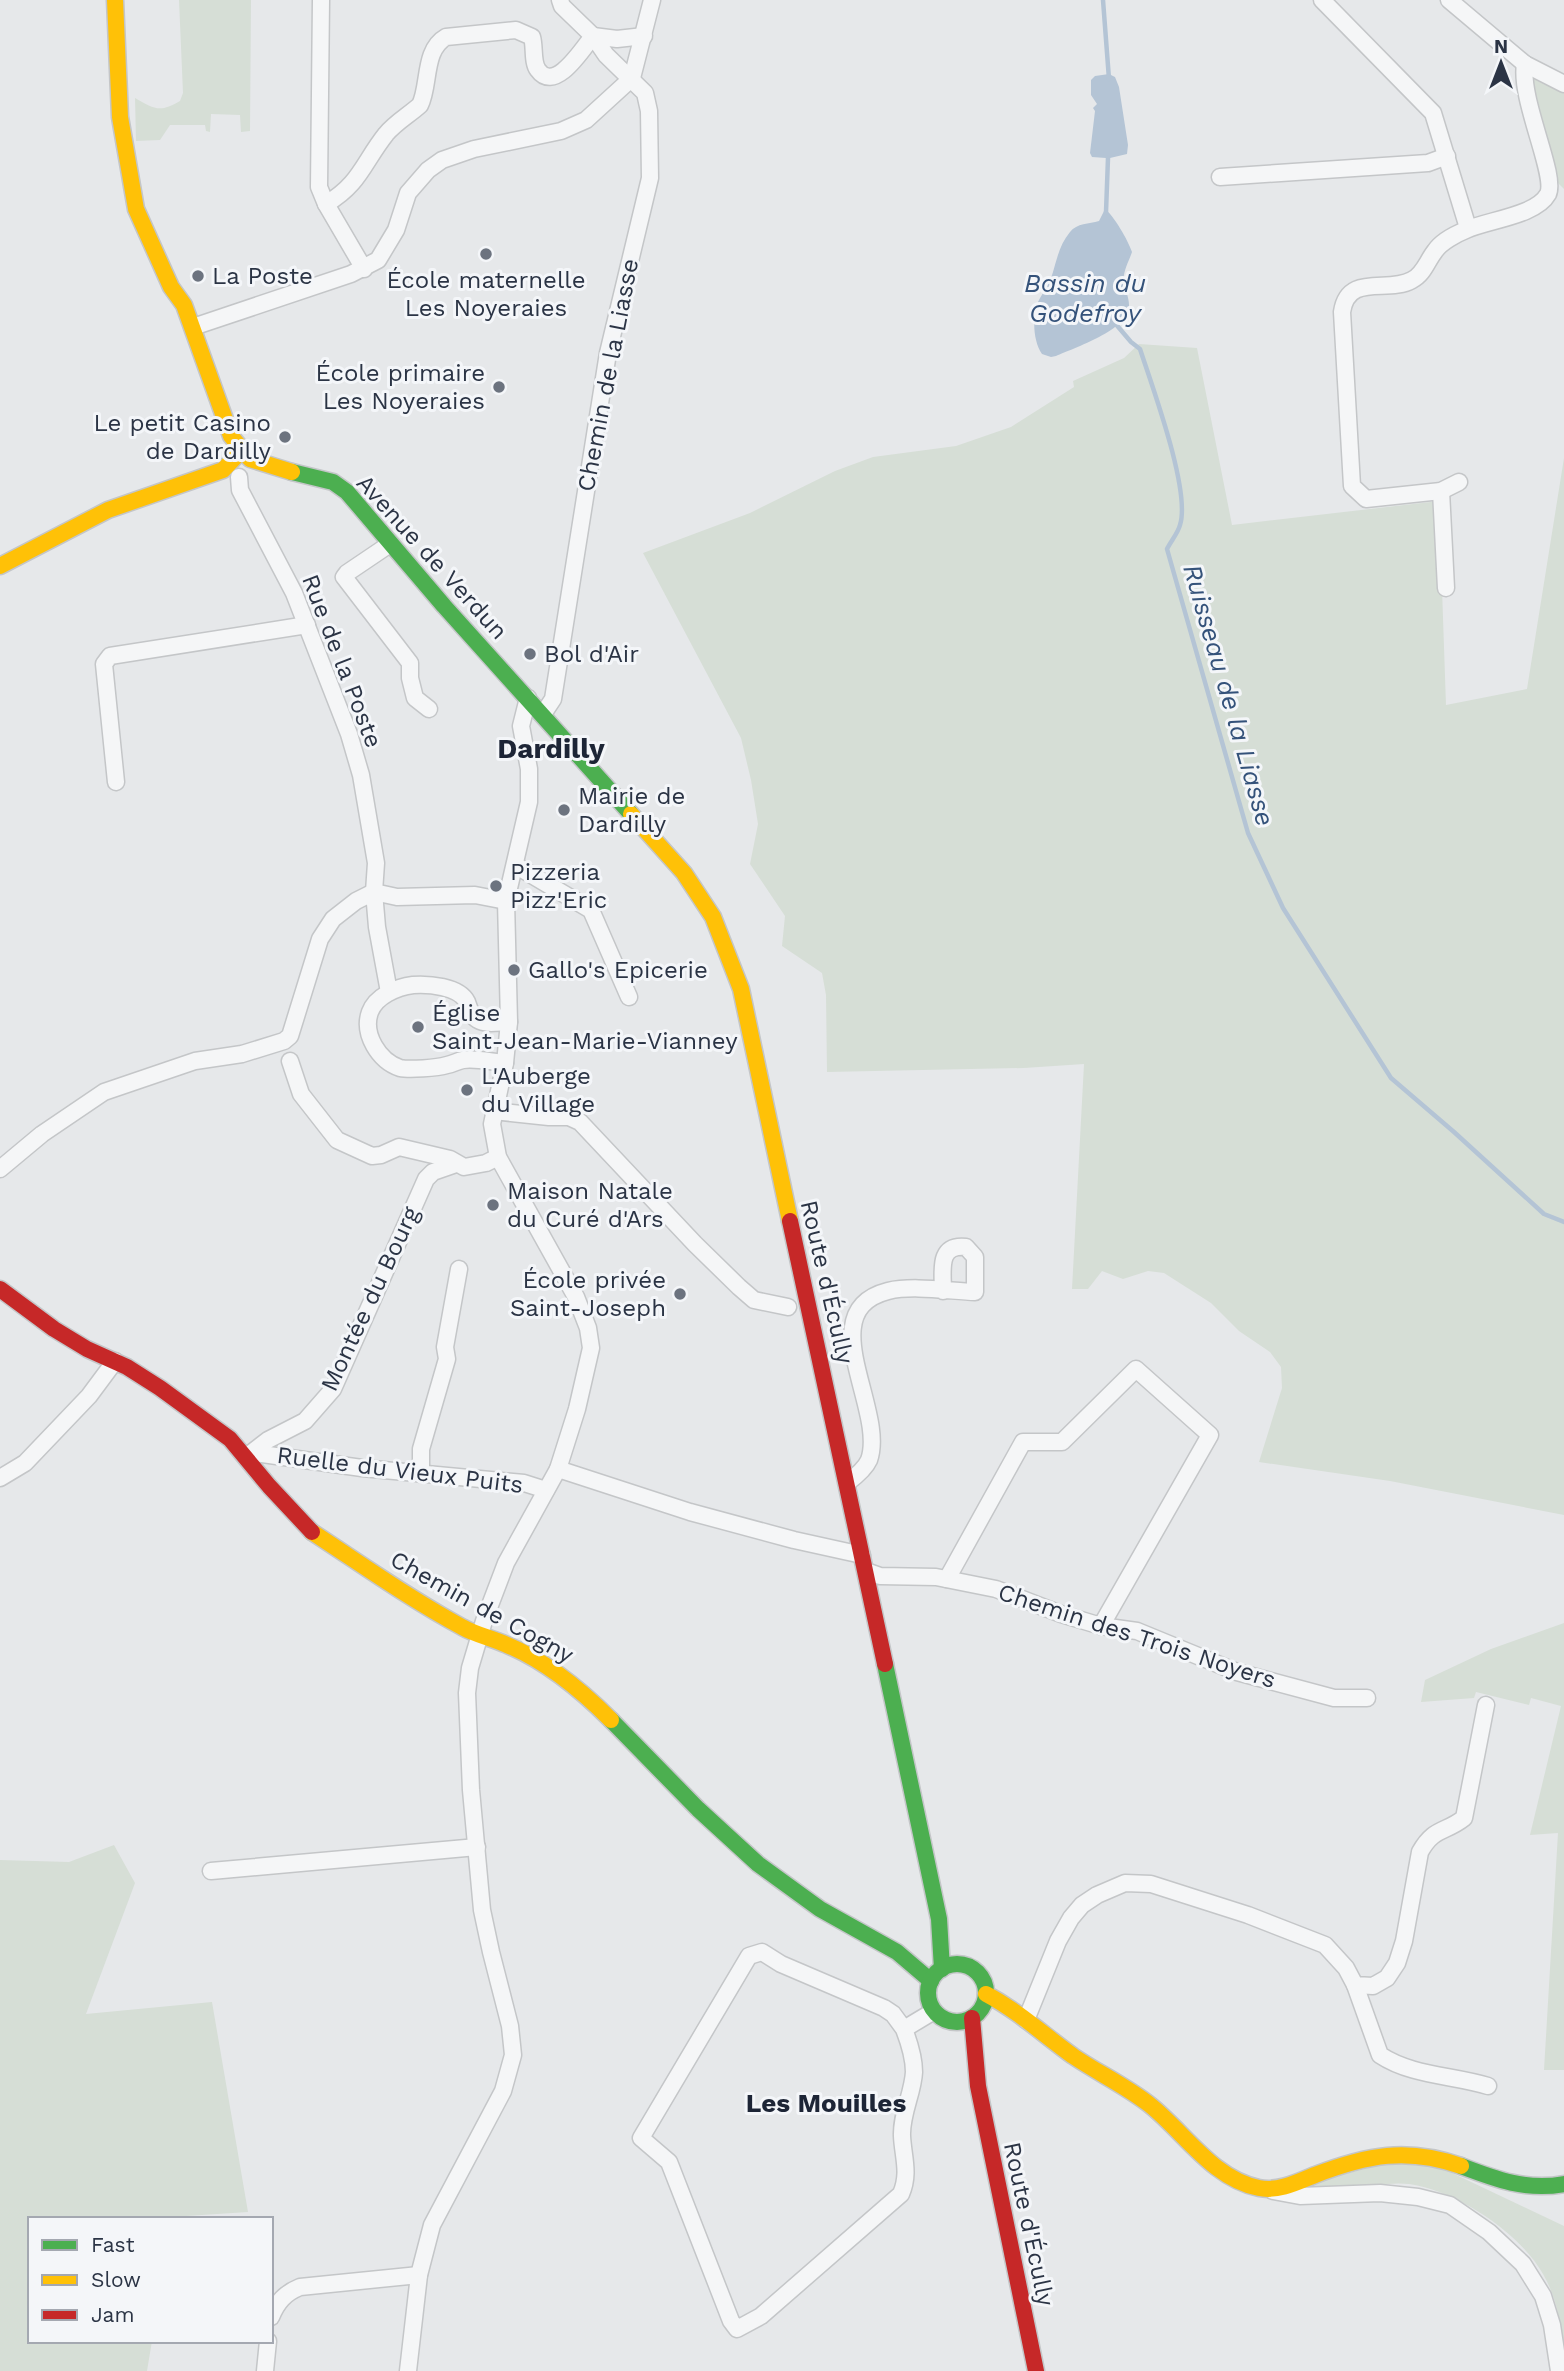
<svg xmlns="http://www.w3.org/2000/svg" width="1564" height="2371" font-family="'Work Sans',sans-serif">
	<rect width="100%" height="100%" fill="#e6e8ea"/>
	<g fill="#d6ded6">
		<path d="M179,0H251L250,131L241,132L240,115L211,114L210,132L206,131L205,125H170L160,140L136,141L135,98C154,109 160,113 180,101L183,93Z"/>
		<polygon points="1528,73 1564,88 1564,189 1556,181"/>
		<polygon points="1139,344 1197,348 1232,525 1439,501 1446,705 1527,689 1564,458 1564,1515 1390,1481 1259,1462 1282,1388 1281,1367 1270,1352 1239,1331 1211,1303 1164,1273 1148,1271 1123,1279 1102,1271 1088,1289 1072,1289 1084,1064 1024,1068 827,1072 826,995 822,973 782,946 785,916 750,864 758,824 751,780 741,738 643,553 750,513 835,471 873,457 956,446 1011,427 1074,387 1073,381 1124,358"/>
		<polygon points="1564,1623 1564,2070 1544,2070 1558,1833 1530,1835 1561,1706 1531,1698 1529,1705 1476,1692 1474,1698 1421,1702 1425,1680 1491,1649"/>
		<polygon points="114,1845 135,1883 86,2014 212,2002 248,2212 171,2217 171,2219 30,2219 30,2341 152,2341 147,2371 0,2371 0,1860 69,1862"/>
		<path d="M1400,2160L1448,2171L1564,2226V2346C1560,2321 1556,2296 1543,2274C1520,2233 1456,2190 1409,2184C1392,2182 1373,2186 1356,2187C1338,2189 1320,2190 1303,2190L1302,2185Z"/>
	</g>
	<g fill="#b4c4d5">
		<polygon points="1109,74 1115,77 1119,87 1128,145 1127,154 1110,158 1109,161 1106,161 1106,158 1092,157 1090,153 1095,111 1093,108 1097,104 1091,95 1091,80 1095,76"/>
		<path d="M1105,209C1114,216 1128,240 1132,252C1129,261 1122,273 1124,283C1125,290 1129,297 1129,305C1131,329 1074,348 1056,356L1051,357L1042,354C1033,341 1032,317 1038,302C1043,292 1050,283 1053,272C1057,258 1060,244 1070,232C1077,223 1089,224 1099,221Z"/>
	</g>
	<g fill="none" stroke-linecap="round" stroke-linejoin="round">
		<g stroke="#b4c4d5" stroke-width="4.5">
			<polyline points="1103,0 1109,79"/>
			<polyline points="1106,212 1108,158"/>
			<path d="M1114,322L1131,342L1140,349C1152,386 1191,491 1180,525C1178,533 1171,541 1167,549L1248,833L1283,908L1391,1078L1454,1132L1544,1214L1564,1222"/>
		</g>
		<g stroke="#c4c6c8" stroke-width="19">
			<g id="street">
				<polyline points="321,0 319,187 326,204 364,269"/>
				<polyline points="1322,0 1433,113 1468,228"/>
				<polyline points="1449,0 1525,64 1564,84"/>
				<polyline points="593,36 617,39 644,36"/>
				<polyline points="1220,177 1428,163 1447,156"/>
				<path d="M326,204C360,184 363,163 386,134C396,122 409,115 420,105C430,85 423,50 446,37L516,30L532,37C535,47 532,62 538,70C555,94 583,48 593,36"/>
				<polyline points="193,327 351,274 378,260 396,230 408,193 428,170 442,160 474,149 561,131 586,120 632,78 652,0"/>
				<polyline points="239,477 240,490 294,593 349,734 361,775 376,863 374,892 377,927 389,992"/>
				<path d="M1459,482L1441,491L1366,499L1352,486L1342,312C1348,272 1388,294 1412,280C1424,274 1427,261 1435,251C1441,242 1456,234 1466,230C1487,220 1536,216 1548,194C1557,175 1519,99 1525,64"/>
				<polyline points="1441,491 1446,588"/>
				<polyline points="387,546 347,573 344,577 410,663 410,678 415,698 429,709"/>
				<polyline points="543,714 553,699 608,353 650,178 649,111 645,93 606,55 593,36 562,6 560,0"/>
				<polyline points="116,782 104,664 110,656 307,625"/>
				<polyline points="515,865 591,910 629,997"/>
				<polyline points="290,1061 301,1094 337,1140 372,1156 381,1155 399,1147 450,1159 464,1167 486,1163 498,1157"/>
				<path d="M505,1063C492,1062 475,1058 463,1060C457,1061 453,1064 447,1065C437,1068 409,1070 400,1068C379,1061 362,1034 370,1012C376,996 397,987 413,985C428,984 459,986 467,1002C469,1008 471,1016 478,1020C486,1025 500,1022 509,1022"/>
				<polyline points="493,1111 549,1117 569,1117 580,1122 695,1244 739,1287 754,1300 788,1307"/>
				<polyline points="0,1169 42,1134 104,1092 195,1061 242,1054 284,1041 290,1036 320,939 333,919 356,901 374,892 397,897 475,895 506,901"/>
				<polyline points="254,1453 362,1468 524,1483 546,1490"/>
				<polyline points="246,1457 268,1440 305,1421 333,1389 426,1179 433,1172 456,1164"/>
				<polyline points="558,1469 690,1512 794,1540 862,1555"/>
				<polyline points="421,1474 421,1449 447,1359 445,1347 459,1269"/>
				<polyline points="0,1478 25,1463 89,1396 115,1361"/>
				<path d="M847,1483C855,1477 865,1469 869,1460C887,1410 810,1311 888,1291C913,1285 949,1291 975,1292V1257L966,1247C937,1244 943,1271 943,1291"/>
				<polyline points="866,1571 880,1576 936,1577 996,1589 1061,1614 1101,1626 1137,1631 1237,1672 1334,1698 1367,1698"/>
				<polyline points="947,1579 1023,1442 1062,1442 1136,1369 1210,1435 1101,1626"/>
				<polyline points="211,1871 477,1847"/>
				<path d="M1355,1985L1380,2055C1412,2076 1452,2075 1488,2086"/>
				<path d="M1026,2020L1058,1941L1071,1918L1082,1905L1097,1895L1125,1883L1151,1884L1248,1915L1325,1945L1346,1968L1355,1985L1373,1986L1387,1978L1397,1963L1404,1941L1420,1852C1434,1827 1445,1833 1464,1818L1486,1705"/>
				<path d="M904,2029L893,2014L884,2008L781,1964L762,1952L749,1956L641,2138L669,2162L731,2321L737,2329L761,2316L901,2194C910,2173 903,2157 902,2136C901,2114 913,2093 914,2072C914,2058 909,2042 904,2029L934,2011"/>
				<polyline points="1273,2191 1300,2196 1380,2193 1418,2197 1450,2205 1489,2232 1523,2264 1543,2296 1552,2325 1559,2371"/>
				<path d="M271,2317C277,2302 285,2293 300,2287L419,2275"/>
				<polyline points="265,2371 268,2341"/>
				<polyline points="408,2371 419,2275 432,2225 503,2091 513,2055 510,2026 491,1952 482,1910 471,1790 467,1693 470,1668 484,1621 506,1563 558,1469 577,1409 591,1348 588,1328 576,1297 498,1157 492,1124 505,1063 509,1022 506,901 529,802 529,769 521,726 528,698"/>
			</g>
		</g>
		<g stroke="#c4c6c8" stroke-width="19">
			<g id="fast">
				<polyline points="292,472 333,482 347,492 444,606 631,814"/>
				<polyline points="885,1664 939,1919 942,1969"/>
				<polyline points="611,1720 698,1809 758,1864 820,1909 897,1952 931,1981"/>
				<circle cx="957" cy="1993" r="29"/>
				<path d="M1461,2166C1495,2179 1526,2191 1564,2184"/>
			</g>
		</g>
		<g stroke="#c4c6c8" stroke-width="19">
			<g id="slow">
				<polyline points="115,0 120,117 136,209 171,287 184,305 231,436 250,459 292,472"/>
				<polyline points="0,566 108,510 223,470 242,450"/>
				<polyline points="631,814 684,873 713,917 741,989 790,1221"/>
				<path d="M312,1532C361,1564 410,1599 462,1627C476,1635 492,1638 507,1645C546,1661 581,1690 611,1720"/>
				<path d="M986,1994C1018,2011 1044,2035 1073,2056C1098,2073 1126,2086 1150,2105C1184,2132 1213,2179 1259,2188C1278,2192 1298,2182 1315,2175C1367,2155 1407,2147 1461,2166"/>
			</g>
		</g>
		<g stroke="#c4c6c8" stroke-width="19">
			<g id="jam">
				<polyline points="790,1221 885,1664"/>
				<polyline points="0,1289 54,1329 87,1349 127,1367 160,1388 230,1439 269,1486 312,1532"/>
				<polyline points="972,2018 978,2086 1036,2371"/>
			</g>
		</g>
		<use href="#street" stroke="#f5f6f7" stroke-width="16"/>
		<use href="#fast" stroke="#4caf50" stroke-width="16"/>
		<use href="#slow" stroke="#ffc107" stroke-width="16"/>
		<use href="#jam" stroke="#c62828" stroke-width="16"/>
	</g>
	<g fill="#6c737f" stroke="#f4f6f9" stroke-width="2.5">
		<circle cx="486" cy="254" r="7"/>
		<circle cx="198" cy="276" r="7"/>
		<circle cx="499" cy="387" r="7"/>
		<circle cx="285" cy="437" r="7"/>
		<circle cx="530" cy="654" r="7"/>
		<circle cx="564" cy="810" r="7"/>
		<circle cx="496" cy="886" r="7"/>
		<circle cx="514" cy="970" r="7"/>
		<circle cx="418" cy="1027" r="7"/>
		<circle cx="467" cy="1090" r="7"/>
		<circle cx="493" cy="1205" r="7"/>
		<circle cx="680" cy="1294" r="7"/>
	</g>
	<g text-anchor="middle" dominant-baseline="central" stroke-width="6" stroke-linejoin="round" paint-order="stroke">
		<g font-size="24" fill="#2b3445" stroke="#f4f6f9" text-anchor="start">
			<text x="212" y="276">La Poste</text>
			<text x="486" y="280" text-anchor="middle">École maternelle<tspan x="486" dy="28">Les Noyeraies</tspan></text>
			<text x="485" y="373" text-anchor="end">École primaire<tspan x="485" dy="28">Les Noyeraies</tspan></text>
			<text x="271" y="423" text-anchor="end">Le petit Casino<tspan x="271" dy="28">de Dardilly</tspan></text>
			<text x="544" y="654">Bol d'Air</text>
			<text x="578" y="796">Mairie de<tspan x="578" dy="28">Dardilly</tspan></text>
			<text x="510" y="872">Pizzeria<tspan x="510" dy="28">Pizz'Eric</tspan></text>
			<text x="528" y="970">Gallo's Epicerie</text>
			<text x="432" y="1013">Église<tspan x="432" dy="28">Saint-Jean-Marie-Vianney</tspan></text>
			<text x="481" y="1076">L'Auberge<tspan x="481" dy="28">du Village</tspan></text>
			<text x="507" y="1191">Maison Natale<tspan x="507" dy="28">du Curé d'Ars</tspan></text>
			<text x="666" y="1280" text-anchor="end">École privée<tspan x="666" dy="28">Saint-Joseph</tspan></text>
		</g>
		<g font-size="24" fill="#2b3445" stroke="#f4f6f9">
			<text transform="translate(608 375) rotate(-79)">Chemin de la Liasse</text>
			<text transform="translate(432 557) rotate(48)">Avenue de Verdun</text>
			<text transform="translate(342 661) rotate(69)">Rue de la Poste</text>
			<text transform="translate(827 1282) rotate(77)">Route d'Écully</text>
			<text transform="translate(370 1299) rotate(-65)">Montée du Bourg</text>
			<text transform="translate(400 1470) rotate(7)">Ruelle du Vieux Puits</text>
			<text transform="translate(482 1607) rotate(29)">Chemin de Cogny</text>
			<text transform="translate(1137 1636) rotate(18)">Chemin des Trois Noyers</text>
			<text transform="translate(1029 2224) rotate(78)">Route d'Écully</text>
		</g>
		<g font-size="26" font-style="italic" fill="#34527a" stroke="#f4f6f9">
			<text x="1085" y="283">Bassin du<tspan x="1085" dy="30">Godefroy</tspan></text>
			<text transform="translate(1229 695) rotate(74)">Ruisseau de la Liasse</text>
		</g>
		<g font-size="26" font-weight="bold" fill="#1d2536" stroke="#f4f6f9">
			<text x="826" y="2103">Les Mouilles</text>
		</g>
		<g font-size="28" font-weight="bold" fill="#1d2536" stroke="#f4f6f9">
			<text x="551" y="748">Dardilly</text>
		</g>
	</g>
	<rect x="28" y="2217" width="245" height="126" fill="#f4f6f9" stroke="#a4a8b1" stroke-width="2"/>
	<rect x="42" y="2240" width="35" height="10" fill="#4caf50" stroke="#a4a8b1" stroke-width="2"/>
	<text x="91" y="2252" font-size="21" fill="#2b3445">Fast</text>
	<rect x="42" y="2275" width="35" height="10" fill="#ffc107" stroke="#a4a8b1" stroke-width="2"/>
	<text x="91" y="2287" font-size="21" fill="#2b3445">Slow</text>
	<rect x="42" y="2310" width="35" height="10" fill="#c62828" stroke="#a4a8b1" stroke-width="2"/>
	<text x="91" y="2322" font-size="21" fill="#2b3445">Jam</text>
	<g transform="translate(1501 63)" stroke="#f4f6f9" stroke-width="5" paint-order="stroke">
	<path d="M0-5L12 26L0 18L-12 26Z" fill="#2b3445"/>
	<text y="-10" font-size="19" font-weight="bold" text-anchor="middle" fill="#2b3445">N</text>
	</g>
</svg>
